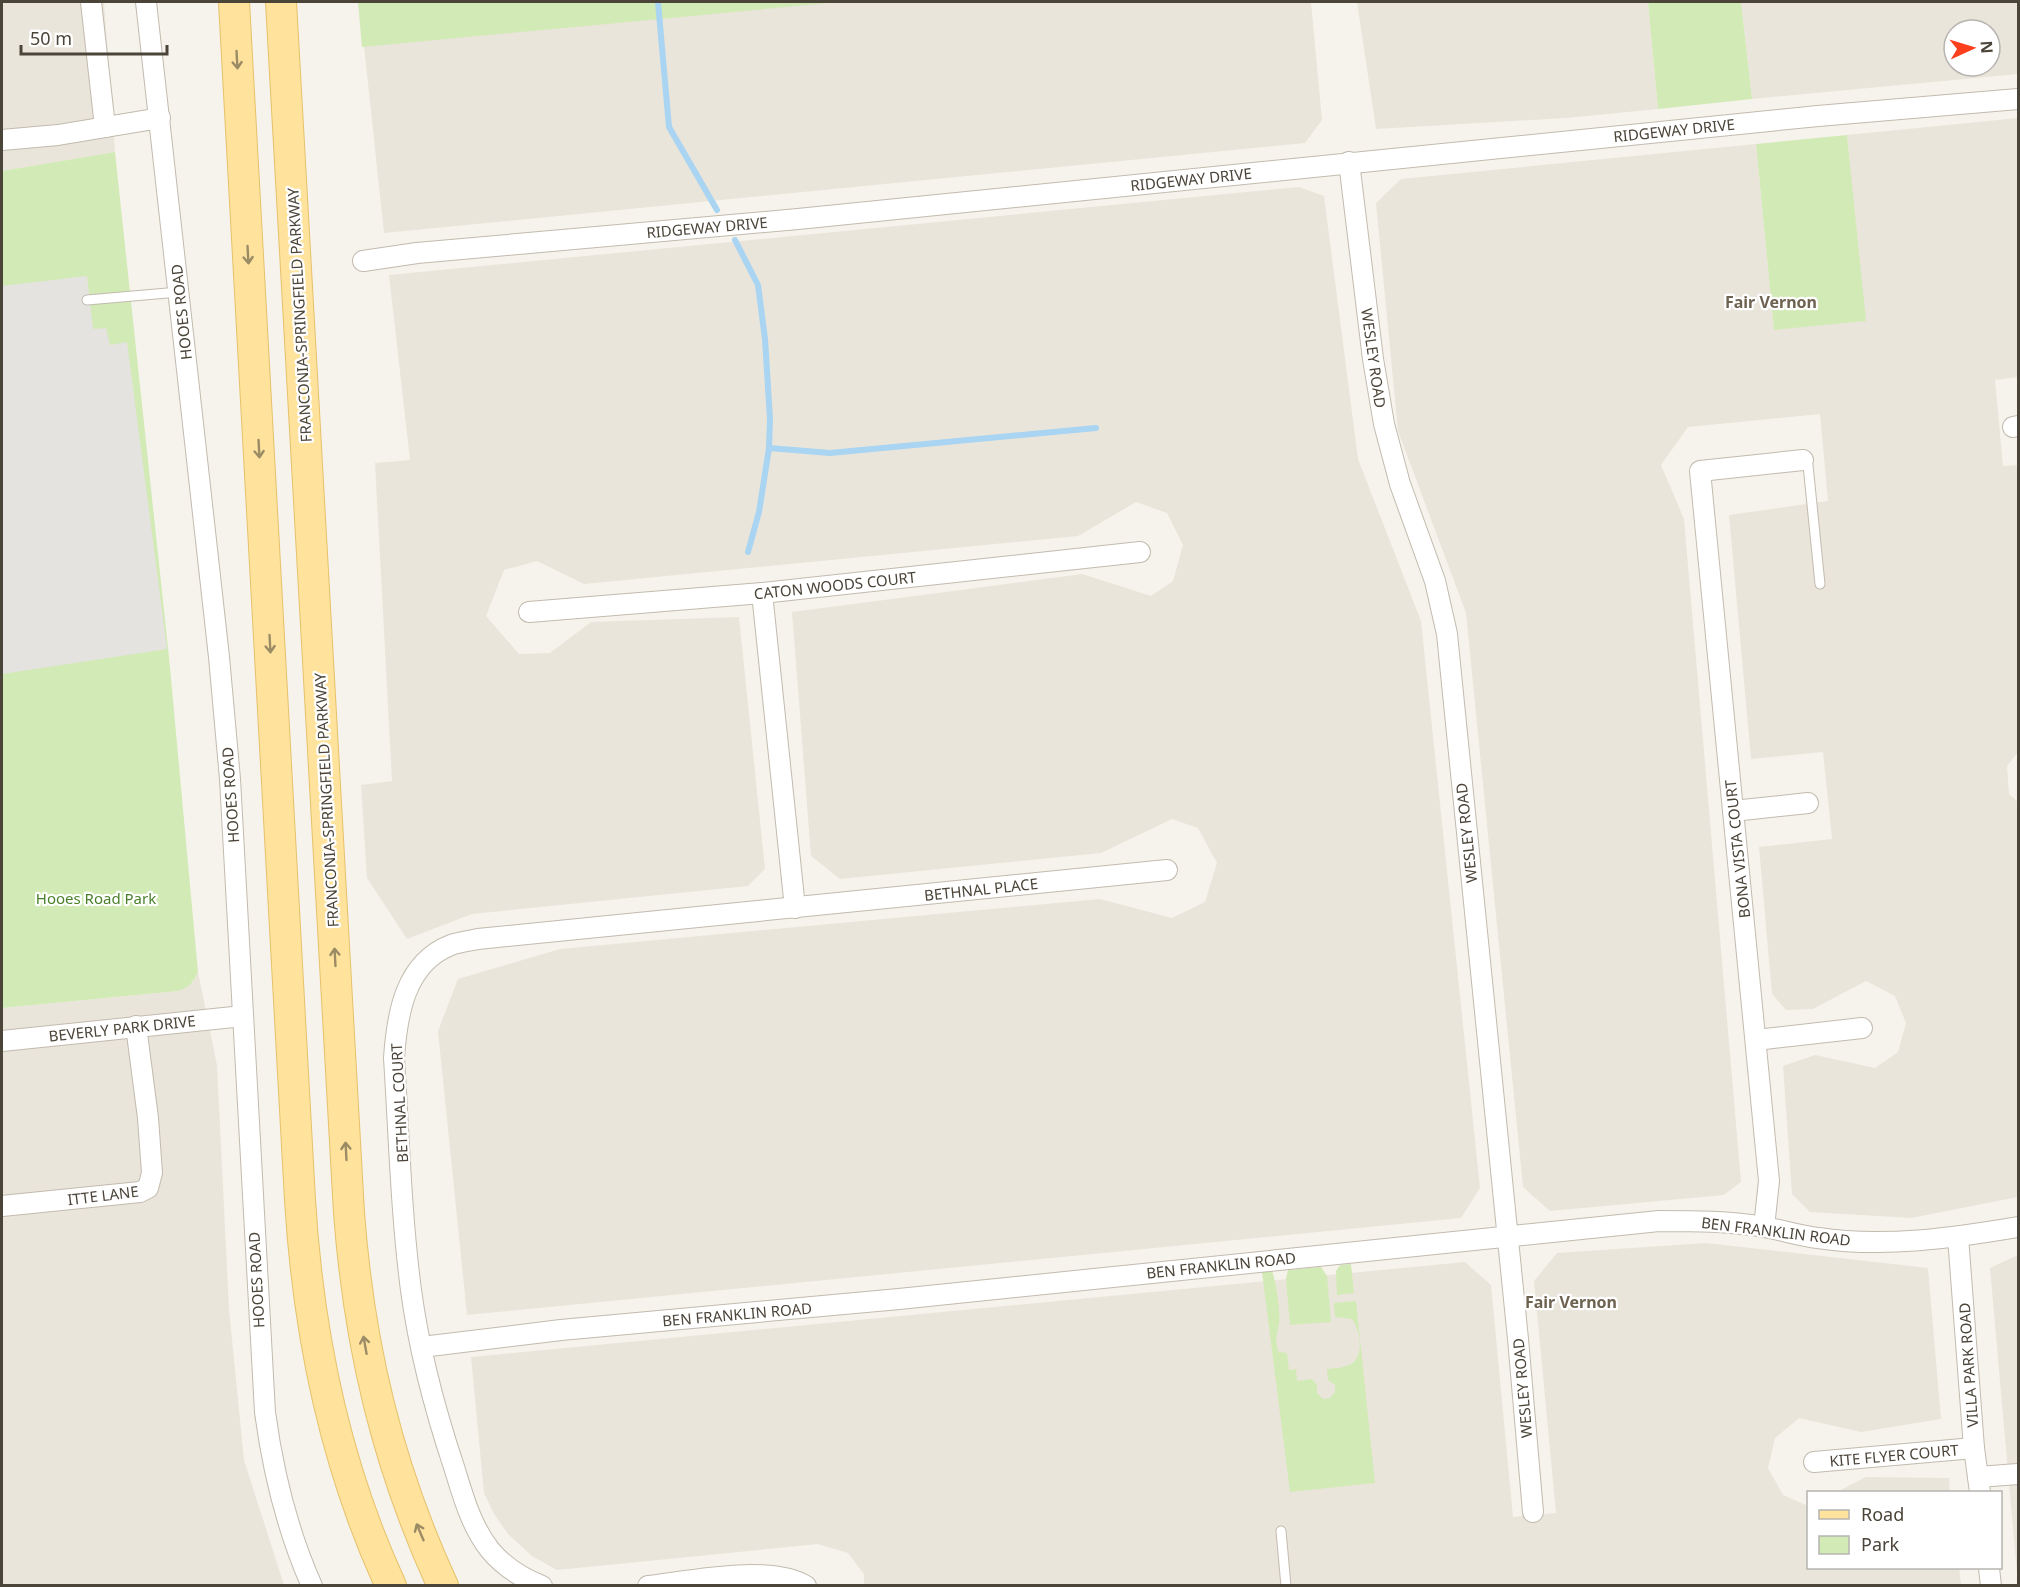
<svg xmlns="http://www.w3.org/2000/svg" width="2020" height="1587" font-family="'Noto Sans',sans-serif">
	<rect width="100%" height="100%" fill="#f6f3ec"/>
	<g fill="#eae5da" fill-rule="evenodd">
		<polygon points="2,2 104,2 115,152 2,171"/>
		<polygon points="834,2 1311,2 1322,120 1305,143 384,233 364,46"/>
		<polygon points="1357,2 1648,2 1658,109 1566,118 1376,129"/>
		<path d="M1741,2H2018V74L1752,99ZM1954,30H1990V66H1954Z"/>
		<polygon points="2018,118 2018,377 1995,380 2003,466 2018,465 2018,752 2007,766 2009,794 2018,802 2018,1197 1911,1218 1810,1212 1792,1194 1783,1066 1815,1055 1875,1068 1898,1052 1906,1023 1895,996 1866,981 1813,1009 1786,1010 1772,994 1759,847 1832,839 1823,752 1751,759 1729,515 1828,501 1820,414 1688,427 1661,465 1684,519 1741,1182 1724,1195 1550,1211 1523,1187 1466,613 1398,431 1376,203 1401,179 1756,144 1774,329 1865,321 1847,135"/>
		<polygon points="1299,187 1324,196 1358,459 1421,621 1480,1188 1461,1218 467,1315 438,1031 458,979 560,949 1100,899 1172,918 1205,902 1217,863 1198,828 1172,819 1101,853 840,879 811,856 792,612 1082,574 1151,596 1173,581 1183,545 1167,513 1136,502 1078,536 584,584 537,561 504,570 486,616 519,654 550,653 591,622 739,617 765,869 748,886 472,914 407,939 367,878 361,785 392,781 375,463 410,460 389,275"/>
		<polygon points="198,972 217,1065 229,1309 244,1460 284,1585 2,1586 2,1008 178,991 193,982"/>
		<polygon points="1706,1243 1928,1268 1941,1419 1861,1432 1799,1418 1775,1438 1768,1468 1783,1495 1808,1506 1808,1568 1959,1568 1961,1585 864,1586 864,1574 848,1553 818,1544 557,1570 532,1556 508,1534 494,1514 484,1493 471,1357 1465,1262 1491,1285 1513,1517 1556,1513 1534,1281 1557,1253"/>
		<polygon points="2018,1255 2018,1585 1990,1268"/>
		<polygon points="1866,1477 1949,1478 1950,1492 1837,1492"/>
	</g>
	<g fill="#d2eab5">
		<polygon points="358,2 840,2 362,47"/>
		<polygon points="1648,2 1741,2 1752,99 1658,109"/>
		<polygon points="1847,135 1866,321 1774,330 1756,144"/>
		<path d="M115,152L169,657L198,972C193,983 189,987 178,991L2,1008V171Z"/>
		<polygon points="1351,1264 1354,1293 1337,1295 1336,1271 1340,1265"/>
		<polygon points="1321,1267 1327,1276 1331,1322 1290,1325 1286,1279 1288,1270"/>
		<path d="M1272,1271C1276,1281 1281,1314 1279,1324C1277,1335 1274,1341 1279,1352L1287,1353L1289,1370L1296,1369L1297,1381L1312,1379L1317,1385V1393L1323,1399L1330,1398L1335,1392V1385L1328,1380L1327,1369C1336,1368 1349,1368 1355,1361C1364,1349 1359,1329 1352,1319L1335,1317L1334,1303L1356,1301L1375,1483L1290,1492L1262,1272Z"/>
	</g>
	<polygon fill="#e5e3e0" points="87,276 93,329 106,328 110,345 127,342 167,649 2,674 2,286"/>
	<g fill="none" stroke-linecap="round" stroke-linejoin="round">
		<g stroke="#a9d4f2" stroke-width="6">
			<polyline points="658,2 669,127 717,210"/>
			<polyline points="735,240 758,285 765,339 770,419 769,448 759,512 748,552"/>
			<polyline points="769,448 830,453 1096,428"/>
		</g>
		<g stroke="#c2bbae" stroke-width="11">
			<g id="lane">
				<polyline points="87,300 179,292"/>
				<polyline points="1803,460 1808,465 1820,584"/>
				<polyline points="1281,1531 1286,1586"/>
			</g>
		</g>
		<g stroke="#c2bbae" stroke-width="22">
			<g id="street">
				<polyline points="91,2 105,127"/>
				<path d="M146,2L219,657L230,779L265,1412C273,1472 287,1530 312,1586"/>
				<polyline points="2,140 58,135 160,118"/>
				<polyline points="1349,162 1373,359 1384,424 1400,484 1435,581 1447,634 1518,1339 1533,1512"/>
				<polyline points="363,261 417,253 798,219 1818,116 2018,99"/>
				<polyline points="2013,427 2018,426"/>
				<polyline points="762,593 795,908"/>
				<polyline points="529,612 762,593 1140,552"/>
				<polyline points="1733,811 1808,803"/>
				<polyline points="1756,1040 1862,1028"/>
				<polyline points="2,1041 243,1016"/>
				<polyline points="2,1206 140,1192 148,1188 152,1173 148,1118 136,1026"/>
				<polyline points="1764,1227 1769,1181 1700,471 1803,460"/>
				<polyline points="1958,1237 1974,1448 1980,1492"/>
				<path d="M422,1347L561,1330L899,1299L1659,1221C1694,1221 1730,1221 1764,1227C1782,1230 1800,1236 1818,1238C1884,1248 1953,1238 2018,1227"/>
				<polyline points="1814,1462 1974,1448"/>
				<polyline points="1978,1477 2018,1474"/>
				<polyline points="1989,1568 1991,1586"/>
				<path d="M542,1586C522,1578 504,1567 490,1550C471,1526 463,1496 454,1467C435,1410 419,1350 411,1290C401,1214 399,1135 394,1058C397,1014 405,963 451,945C459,942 469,941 478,939L1167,870"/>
				<path d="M648,1586C690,1581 771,1564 806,1586"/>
			</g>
		</g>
		<g stroke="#e6c16a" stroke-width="32">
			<g id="primary">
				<path d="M234,2L300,1200C308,1332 335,1465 391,1586"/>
				<path d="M281,2L349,1213C359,1345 387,1465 443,1586"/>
			</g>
		</g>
		<use href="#lane" stroke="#fff" stroke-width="9"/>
		<use href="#street" stroke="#fff" stroke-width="20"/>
		<use href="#primary" stroke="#ffe39c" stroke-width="30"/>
	</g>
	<defs><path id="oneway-shaft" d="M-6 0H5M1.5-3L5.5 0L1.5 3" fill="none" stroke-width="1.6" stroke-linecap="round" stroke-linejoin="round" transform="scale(1.5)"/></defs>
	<g stroke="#9c8c66">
		<use href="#oneway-shaft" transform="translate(237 60) rotate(87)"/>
		<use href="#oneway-shaft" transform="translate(248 255) rotate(87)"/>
		<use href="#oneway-shaft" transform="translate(259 449) rotate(87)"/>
		<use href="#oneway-shaft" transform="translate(270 644) rotate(87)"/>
		<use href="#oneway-shaft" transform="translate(335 957) rotate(-93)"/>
		<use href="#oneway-shaft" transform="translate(346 1151) rotate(-93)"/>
		<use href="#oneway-shaft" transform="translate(365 1345) rotate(-100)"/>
		<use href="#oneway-shaft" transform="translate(420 1532) rotate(-113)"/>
	</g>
	<g text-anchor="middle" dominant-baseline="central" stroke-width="4.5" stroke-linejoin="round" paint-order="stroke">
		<g font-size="15" fill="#4b4439" stroke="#fff">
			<text transform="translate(1674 130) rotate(-6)">RIDGEWAY DRIVE</text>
			<text transform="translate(1191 179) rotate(-6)">RIDGEWAY DRIVE</text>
			<text transform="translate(707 227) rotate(-5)">RIDGEWAY DRIVE</text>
			<text transform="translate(181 312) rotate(-96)">HOOES ROAD</text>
			<text transform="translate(299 315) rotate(-93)">FRANCONIA-SPRINGFIELD PARKWAY</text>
			<text transform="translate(1374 358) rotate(82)">WESLEY ROAD</text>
			<text transform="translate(835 585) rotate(-6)">CATON WOODS COURT</text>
			<text transform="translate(230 795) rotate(-94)">HOOES ROAD</text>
			<text transform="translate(326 800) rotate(-93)">FRANCONIA-SPRINGFIELD PARKWAY</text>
			<text transform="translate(1466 833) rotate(-96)">WESLEY ROAD</text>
			<text transform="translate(1737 849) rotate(-96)">BONA VISTA COURT</text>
			<text transform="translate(981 889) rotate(-6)">BETHNAL PLACE</text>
			<text transform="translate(122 1028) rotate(-6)">BEVERLY PARK DRIVE</text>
			<text transform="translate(399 1103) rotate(-93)">BETHNAL COURT</text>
			<text transform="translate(103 1195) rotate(-7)">ITTE LANE</text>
			<text transform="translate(1776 1231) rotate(7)">BEN FRANKLIN ROAD</text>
			<text transform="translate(1221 1265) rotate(-6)">BEN FRANKLIN ROAD</text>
			<text transform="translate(256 1280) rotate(-93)">HOOES ROAD</text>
			<text transform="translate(737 1314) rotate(-5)">BEN FRANKLIN ROAD</text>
			<text transform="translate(1968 1365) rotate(-94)">VILLA PARK ROAD</text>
			<text transform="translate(1522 1388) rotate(-95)">WESLEY ROAD</text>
			<text transform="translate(1894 1455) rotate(-5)">KITE FLYER COURT</text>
		</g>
		<g font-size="15" fill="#4a7f2a" stroke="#fff">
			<text x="96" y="898">Hooes Road Park</text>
		</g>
		<g font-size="16" font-weight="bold" fill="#6e6250" stroke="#fff">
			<text x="1771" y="302">Fair Vernon</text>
			<text x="1571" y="1302">Fair Vernon</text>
		</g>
	</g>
	<rect width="2020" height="1587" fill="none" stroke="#4b4439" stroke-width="6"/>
	<rect x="1807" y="1491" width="195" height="78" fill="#ffffff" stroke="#b7b4b0" stroke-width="1.5"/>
	<rect x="1819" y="1510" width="30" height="9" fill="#ffe39c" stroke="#b7b4b0" stroke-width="1.5"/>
	<text x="1861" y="1521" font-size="18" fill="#4b4439">Road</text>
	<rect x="1819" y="1536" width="30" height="18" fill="#d2eab5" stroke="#b7b4b0" stroke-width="1.5"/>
	<text x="1861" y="1551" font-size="18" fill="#4b4439">Park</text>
	<g transform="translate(1972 48) rotate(86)"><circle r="28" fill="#ffffff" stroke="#b7b4b0" stroke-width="1.5"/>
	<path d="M0-4.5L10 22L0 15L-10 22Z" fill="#fc3f1d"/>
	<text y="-9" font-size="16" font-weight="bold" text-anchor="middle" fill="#4b4439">N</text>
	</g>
	<path d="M21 45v9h146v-9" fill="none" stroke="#4b4439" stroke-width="3"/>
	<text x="30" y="45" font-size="18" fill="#4b4439" stroke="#ffffff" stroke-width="4.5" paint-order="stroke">50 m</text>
</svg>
